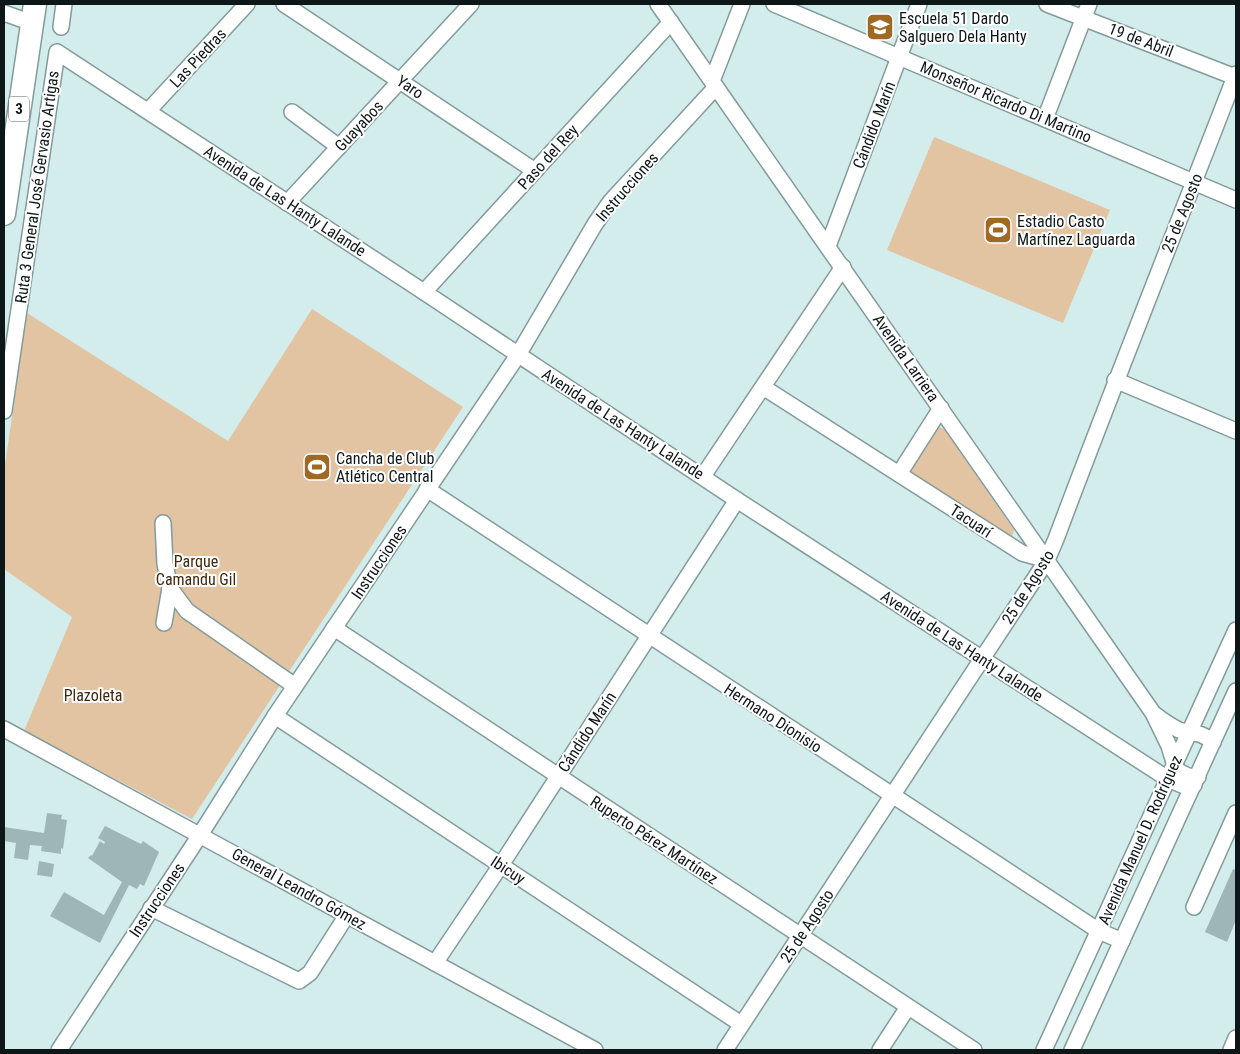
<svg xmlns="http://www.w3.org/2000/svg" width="1240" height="1054" font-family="'Roboto Condensed',sans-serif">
	<rect width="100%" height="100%" fill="#d3edec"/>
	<g fill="#e2c3a2">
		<polygon points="934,137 1110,210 1063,323 887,250"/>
		<polygon points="312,309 463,407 192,819 24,731 72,617 4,569 4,472 27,313 228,441"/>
		<polygon points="939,427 944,429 1014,530 1012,537 1008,538 909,473 910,467 935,429"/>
	</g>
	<g fill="#9eb7b6">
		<polygon points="47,813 62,815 61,819 67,820 63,849 61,848 61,854 41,851 42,846 30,845 28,860 14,858 16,843 4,841 4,827 44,833"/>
		<polygon points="105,826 141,844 143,841 159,852 144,886 140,884 137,889 129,885 100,943 50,916 64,892 104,915 122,882 88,858 91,855 92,856 100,841 104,844 105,842 98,838"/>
		<polygon points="39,861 54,864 52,877 37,875"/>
		<polygon points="1233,869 1236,870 1236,920 1227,942 1205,932"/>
	</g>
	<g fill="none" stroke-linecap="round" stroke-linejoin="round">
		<g stroke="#839b9b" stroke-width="18">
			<g id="minor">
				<polyline points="284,4 535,171"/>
				<polyline points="658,4 1153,713 1169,746 1176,769 1180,772 1188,776 1198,777"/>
				<polyline points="774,4 1236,200"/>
				<polyline points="1047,4 1235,77"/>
				<polyline points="4,13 32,23"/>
				<polyline points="61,27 64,4"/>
				<polyline points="712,81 742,4"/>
				<polyline points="148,111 247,4"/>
				<polyline points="292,112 339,147"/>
				<polyline points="1045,119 1089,4"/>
				<polyline points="287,203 471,4"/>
				<polyline points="828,246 919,4"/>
				<polyline points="424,292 671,22"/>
				<polyline points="1115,380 1236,431"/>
				<polyline points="763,387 1022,553 1047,560"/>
				<polyline points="4,411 57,52 424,292 737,500 1168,779 1182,785 1194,785"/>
				<polyline points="899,474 941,408"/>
				<polyline points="703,476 843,267"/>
				<polyline points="427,489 1099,931 1122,941"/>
				<polyline points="163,523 165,564 170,588 187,611 295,686"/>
				<polyline points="164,623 170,588"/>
				<polyline points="334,628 974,1050"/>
				<path d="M1154,714C1162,720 1170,726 1179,730C1194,736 1197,729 1213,742"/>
				<polyline points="275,716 741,1024"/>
				<polyline points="4,729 595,1050"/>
				<polyline points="1194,907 1236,813"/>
				<polyline points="151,908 299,981 310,973 347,915"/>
				<polyline points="435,963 501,865 737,500"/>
				<polyline points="59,1050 200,835 275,716 518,355 595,224 611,201 716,87"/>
				<path d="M725,1050L1047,560L1056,539C1114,384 1176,229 1236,74"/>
				<polyline points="880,1050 908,1007"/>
				<polyline points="1044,1050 1236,630"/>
				<polyline points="1072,1050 1236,691"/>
				<polyline points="1231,1050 1236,1038"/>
			</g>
		</g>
		<g stroke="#839b9b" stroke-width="25">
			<polyline id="highway" points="4,214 35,4"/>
		</g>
		<use href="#minor" stroke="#fff" stroke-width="15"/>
		<use href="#highway" stroke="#fff" stroke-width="22"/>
	</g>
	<defs>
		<g id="school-square" transform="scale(1.4375)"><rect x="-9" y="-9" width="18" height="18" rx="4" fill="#9f6923" stroke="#fff"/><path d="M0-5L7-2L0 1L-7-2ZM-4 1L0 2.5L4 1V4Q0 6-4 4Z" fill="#fff"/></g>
		<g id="stadium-square" transform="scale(1.4375)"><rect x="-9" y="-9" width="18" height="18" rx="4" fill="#9f6923" stroke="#fff"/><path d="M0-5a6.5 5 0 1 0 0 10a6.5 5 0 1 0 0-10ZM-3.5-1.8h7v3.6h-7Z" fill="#fff"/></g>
	</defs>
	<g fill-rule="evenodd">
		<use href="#school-square" x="880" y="27"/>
		<use href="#stadium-square" x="998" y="230"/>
		<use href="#stadium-square" x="317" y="467"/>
	</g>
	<g text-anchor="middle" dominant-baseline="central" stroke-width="4" stroke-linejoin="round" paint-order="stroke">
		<rect fill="#fff" stroke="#565d5d" stroke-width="1" x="9" y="96.5" width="20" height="25" rx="4"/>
		<g font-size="15" font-weight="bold" fill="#0e1717">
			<text x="19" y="109">3</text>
		</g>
		<g font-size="16" fill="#0e1717" stroke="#fff" text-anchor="start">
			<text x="899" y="18">Escuela 51 Dardo<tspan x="899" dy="18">Salguero Dela Hanty</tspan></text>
			<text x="1017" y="221">Estadio Casto<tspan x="1017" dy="18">Martínez Laguarda</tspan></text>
			<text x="336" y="458">Cancha de Club<tspan x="336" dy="18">Atlético Central</tspan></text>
		</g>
		<g font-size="16" fill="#0e1717" stroke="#fff">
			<text transform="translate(1141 40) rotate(21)">19 de Abril</text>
			<text transform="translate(198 58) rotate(-47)">Las Piedras</text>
			<text transform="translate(410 87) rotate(34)">Yaro</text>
			<text transform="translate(1006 102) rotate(23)">Monseñor Ricardo Di Martino</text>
			<text transform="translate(874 125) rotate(-69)">Cándido Marín</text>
			<text transform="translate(359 126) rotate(-47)">Guayabos</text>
			<text transform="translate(548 157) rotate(-48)">Paso del Rey</text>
			<text transform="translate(37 187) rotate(-82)">Ruta 3 General José Gervasio Artigas</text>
			<text transform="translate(627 187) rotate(-49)">Instrucciones</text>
			<text transform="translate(285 201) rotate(33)">Avenida de Las Hanty Lalande</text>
			<text transform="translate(1182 213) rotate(-68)">25 de Agosto</text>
			<text transform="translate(906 358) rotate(55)">Avenida Larriera</text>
			<text transform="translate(623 424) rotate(33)">Avenida de Las Hanty Lalande</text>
			<text transform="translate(971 521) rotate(33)">Tacuarí</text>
			<text transform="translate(379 562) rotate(-56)">Instrucciones</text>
			<text transform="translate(1028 587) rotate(-58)">25 de Agosto</text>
			<text transform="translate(962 646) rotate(33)">Avenida de Las Hanty Lalande</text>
			<text transform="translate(773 718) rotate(33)">Hermano Dionisio</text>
			<text transform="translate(587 732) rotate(-57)">Cándido Marín</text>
			<text transform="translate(654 840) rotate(33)">Ruperto Pérez Martínez</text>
			<text transform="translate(1140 840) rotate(-66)">Avenida Manuel D. Rodríguez</text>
			<text transform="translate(508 870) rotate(33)">Ibicuy</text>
			<text transform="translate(299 889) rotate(29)">General Leandro Gómez</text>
			<text transform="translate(157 900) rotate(-56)">Instrucciones</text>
			<text transform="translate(807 926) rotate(-57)">25 de Agosto</text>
		</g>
		<g font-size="16" fill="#3f280b" stroke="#fff">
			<text x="196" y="561">Parque<tspan x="196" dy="18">Camandu Gil</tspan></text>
			<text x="93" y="695">Plazoleta</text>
		</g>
	</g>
	<rect width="1240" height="1054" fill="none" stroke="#0e1717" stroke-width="10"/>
</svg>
